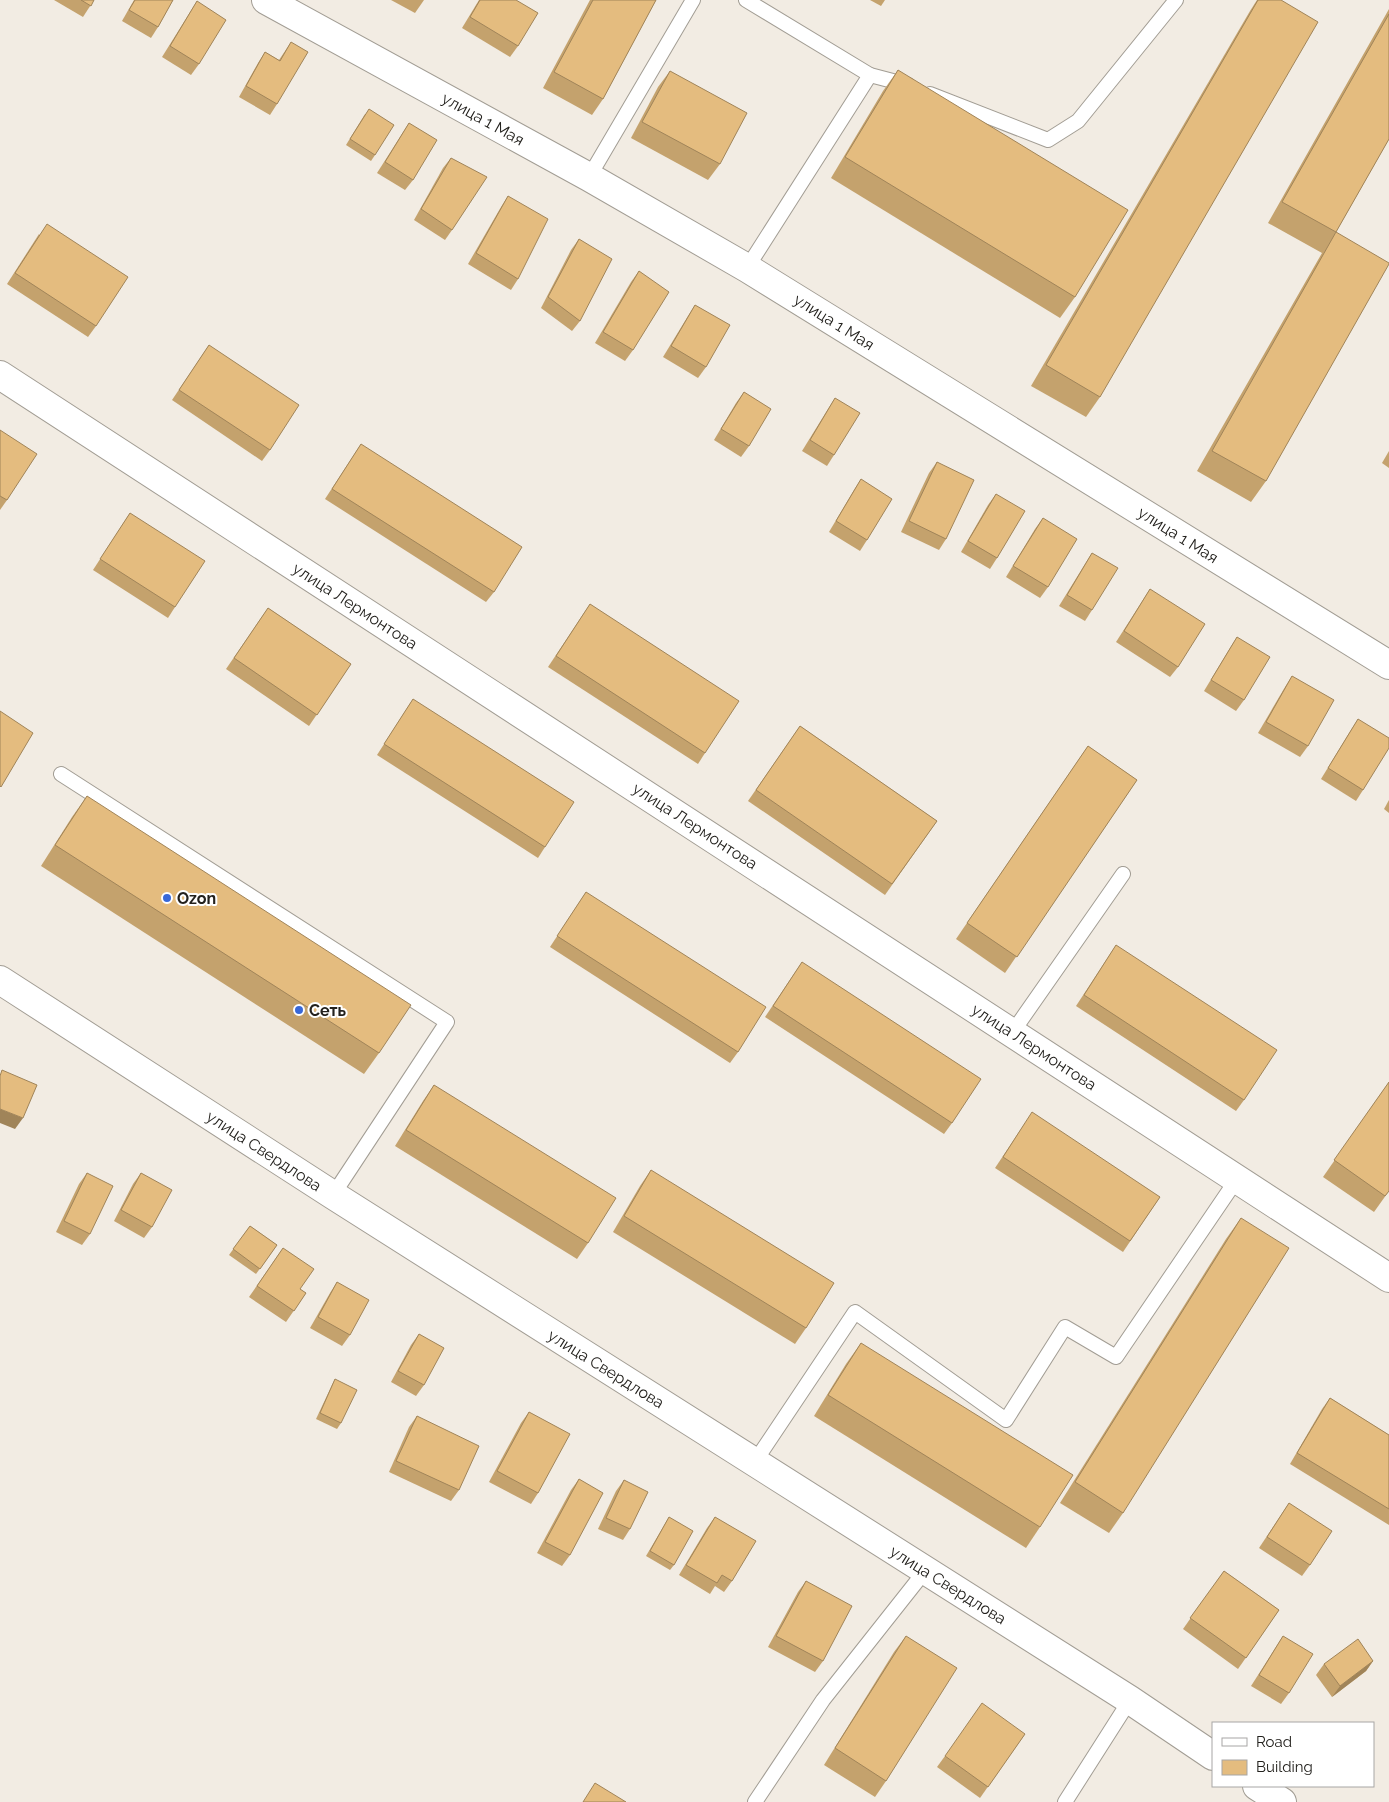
<svg xmlns="http://www.w3.org/2000/svg" width="1389" height="1802" font-family="Raleway,sans-serif">
	<rect width="100%" height="100%" fill="#f2ece3"/>
	<g fill="none" stroke-linecap="round" stroke-linejoin="round">
		<g stroke="#a29d94" stroke-width="16">
			<g id="lane">
				<polyline points="746,0 870,75 908,85"/>
				<polyline points="930,94 1048,140 1078,121 1176,0"/>
				<polyline points="589,177 693,0"/>
				<polyline points="747,268 870,75"/>
				<polyline points="61,774 447,1022 333,1195"/>
				<polyline points="1012,1033 1123,874"/>
				<polyline points="754,1463 855,1312 1006,1420 1065,1327 1116,1357 1237,1179"/>
				<polyline points="755,1802 823,1700 925,1571"/>
				<polyline points="1065,1802 1130,1700"/>
			</g>
		</g>
		<g stroke="#a29d94" stroke-width="30">
			<g id="street">
				<polyline points="266,0 589,177 747,268 1389,665"/>
				<polyline points="0,375 1389,1278"/>
			</g>
		</g>
		<g stroke="#a29d94" stroke-width="30">
			<g id="secondary">
				<polyline points="0,980 333,1195 1130,1700 1213,1756"/>
				<polyline points="1257,1786 1282,1802"/>
			</g>
		</g>
		<use href="#lane" stroke="#fff" stroke-width="14"/>
		<use href="#street" stroke="#fff" stroke-width="28"/>
		<use href="#secondary" stroke="#fff" stroke-width="28"/>
	</g>
	<g fill="#c4a26d">
		<polygon points="54,0 94,0 83,17"/>
		<polygon points="134,0 173,0 158,27 151,38 122,21"/>
		<polygon points="391,0 424,0 415,13"/>
		<polygon points="479,0 516,0 518,46 510,57 462,28"/>
		<polygon points="590,0 656,0 603,99 592,115 543,88"/>
		<polygon points="870,0 885,0 881,6"/>
		<polygon points="1257,0 1281,0 1100,397 1086,417 1031,386 1250,11"/>
		<polygon points="197,1 199,64 191,75 162,57"/>
		<polygon points="1389,9 1389,139 1336,232 1266,481 1251,502 1197,471 1322,253 1268,223"/>
		<polygon points="291,42 277,104 270,115 239,97 258,63 265,52 279,60"/>
		<polygon points="898,70 1075,297 1060,318 831,178 883,91"/>
		<polygon points="670,71 720,164 708,180 631,138 658,87"/>
		<polygon points="365,114 375,155 371,161 346,145"/>
		<polygon points="409,123 413,180 405,190 377,173"/>
		<polygon points="451,158 452,230 445,240 414,220 443,168"/>
		<polygon points="508,196 518,279 511,290 468,264 501,207"/>
		<polygon points="39,234 96,326 88,337 7,284"/>
		<polygon points="579,239 580,321 572,331 541,308 571,250"/>
		<polygon points="639,271 633,350 625,361 595,343 631,282"/>
		<polygon points="695,305 706,367 698,378 663,357 688,316"/>
		<polygon points="209,345 270,450 262,461 172,400"/>
		<polygon points="744,392 749,446 741,457 714,440 736,403"/>
		<polygon points="835,398 834,455 827,466 802,451 828,409"/>
		<polygon points="0,430 7,500 0,510"/>
		<polygon points="361,444 494,592 486,602 325,499"/>
		<polygon points="1389,451 1389,468 1382,463"/>
		<polygon points="937,462 946,539 939,550 901,532 929,473"/>
		<polygon points="861,479 867,540 860,551 829,532 854,490"/>
		<polygon points="996,494 997,558 990,569 961,552 988,505"/>
		<polygon points="130,513 175,607 168,618 93,570"/>
		<polygon points="1043,518 1048,587 1040,598 1006,577 1035,529"/>
		<polygon points="1092,553 1092,610 1085,621 1059,606 1085,564"/>
		<polygon points="1150,589 1178,667 1170,677 1116,642"/>
		<polygon points="590,604 705,753 698,764 548,667"/>
		<polygon points="268,608 351,664 309,726 226,669"/>
		<polygon points="1237,637 1244,700 1236,711 1204,691 1230,648"/>
		<polygon points="1292,676 1308,746 1300,757 1258,733 1285,687"/>
		<polygon points="413,699 545,847 538,858 377,755"/>
		<polygon points="1358,719 1363,790 1356,801 1321,779 1351,730"/>
		<polygon points="800,726 937,821 885,895 748,801"/>
		<polygon points="1088,746 1137,780 1005,973 956,939"/>
		<polygon points="87,796 379,1053 364,1074 41,866 72,817"/>
		<polygon points="1389,800 1389,813 1384,809"/>
		<polygon points="586,892 738,1052 730,1063 550,947"/>
		<polygon points="1116,945 1244,1100 1236,1111 1076,1006"/>
		<polygon points="802,962 952,1123 944,1134 765,1017"/>
		<polygon points="1389,1082 1389,1191 1374,1212 1323,1177"/>
		<polygon points="434,1085 588,1243 577,1259 395,1146 423,1101"/>
		<polygon points="1025,1123 1160,1197 1123,1252 995,1168"/>
		<polygon points="651,1170 806,1328 795,1344 613,1232 640,1186"/>
		<polygon points="87,1173 90,1234 82,1245 56,1232 79,1184"/>
		<polygon points="141,1173 152,1227 144,1238 114,1221 133,1184"/>
		<polygon points="1241,1218 1123,1513 1109,1533 1060,1503 1226,1239"/>
		<polygon points="250,1226 277,1245 256,1274 229,1255"/>
		<polygon points="283,1248 300,1289 306,1293 286,1322 249,1297"/>
		<polygon points="337,1282 350,1335 342,1346 310,1328 330,1293"/>
		<polygon points="419,1334 424,1385 416,1396 391,1382 411,1345"/>
		<polygon points="861,1343 1040,1527 1026,1548 814,1416 846,1364"/>
		<polygon points="335,1379 341,1423 337,1429 316,1419 332,1385"/>
		<polygon points="1330,1398 1389,1435 1389,1525 1290,1464 1322,1409"/>
		<polygon points="529,1412 538,1493 531,1504 489,1482 521,1423"/>
		<polygon points="417,1416 459,1490 451,1501 389,1472 409,1427"/>
		<polygon points="579,1479 570,1555 562,1566 537,1553 571,1490"/>
		<polygon points="624,1480 630,1529 623,1540 598,1529 616,1491"/>
		<polygon points="1289,1503 1310,1565 1302,1576 1259,1548"/>
		<polygon points="669,1517 674,1565 670,1570 646,1556"/>
		<polygon points="715,1517 732,1581 724,1592 715,1586 710,1594 679,1575 707,1528"/>
		<polygon points="1224,1571 1279,1610 1238,1669 1183,1629"/>
		<polygon points="806,1581 823,1661 815,1672 768,1647 798,1592"/>
		<polygon points="906,1636 886,1781 875,1797 824,1765 894,1652"/>
		<polygon points="1283,1636 1289,1693 1281,1704 1251,1686"/>
		<polygon points="1373,1661 1366,1671 1332,1697 1316,1675 1324,1664"/>
		<polygon points="1025,1734 980,1798 937,1767 945,1756"/>
	</g>
	<g fill="#a08459">
		<polygon points="0,1109 23,1118 15,1129 0,1123"/>
		<polygon points="1373,1661 1366,1671 1332,1697 1340,1686"/>
	</g>
	<g fill="#e4bc7f" stroke="#a08459">
		<polygon points="81,0 94,0 91,6"/>
		<polygon points="135,0 173,0 158,27 129,10"/>
		<polygon points="480,0 516,0 538,13 518,46 470,17"/>
		<polygon points="593,0 656,0 603,99 554,72"/>
		<polygon points="1258,0 1281,0 1318,22 1100,397 1046,365"/>
		<polygon points="197,1 226,20 199,64 170,46"/>
		<polygon points="1389,14 1389,139 1336,232 1389,263 1389,264 1266,481 1212,451 1336,232 1282,202"/>
		<polygon points="291,42 308,52 277,104 246,86 265,52 280,61"/>
		<polygon points="898,70 1128,210 1075,297 845,157"/>
		<polygon points="670,71 747,113 720,164 642,122"/>
		<polygon points="369,109 394,125 375,155 350,139"/>
		<polygon points="409,123 437,140 413,180 385,162"/>
		<polygon points="451,158 487,177 452,230 421,209"/>
		<polygon points="508,196 548,219 518,279 476,253"/>
		<polygon points="47,224 128,277 96,326 15,273"/>
		<polygon points="579,239 612,259 580,321 548,297"/>
		<polygon points="639,271 669,292 633,350 603,332"/>
		<polygon points="695,305 730,325 706,367 671,346"/>
		<polygon points="209,345 299,405 270,450 179,390"/>
		<polygon points="744,392 771,409 749,446 721,429"/>
		<polygon points="835,398 860,413 834,455 810,440"/>
		<polygon points="0,430 37,454 7,500 0,496"/>
		<polygon points="361,444 522,547 494,592 332,489"/>
		<polygon points="937,462 974,480 946,539 909,521"/>
		<polygon points="861,479 892,499 867,540 836,521"/>
		<polygon points="996,494 1025,511 997,558 968,541"/>
		<polygon points="130,513 205,561 175,607 100,559"/>
		<polygon points="1043,518 1077,539 1048,587 1013,566"/>
		<polygon points="1092,553 1118,568 1092,610 1067,595"/>
		<polygon points="1150,589 1205,624 1178,667 1124,631"/>
		<polygon points="590,604 739,701 705,753 556,656"/>
		<polygon points="268,608 351,664 317,715 234,658"/>
		<polygon points="1237,637 1270,657 1244,700 1211,680"/>
		<polygon points="1292,676 1334,700 1308,746 1266,722"/>
		<polygon points="413,699 574,802 545,847 384,744"/>
		<polygon points="0,711 33,733 1,787 0,786"/>
		<polygon points="1358,719 1389,738 1389,748 1363,790 1328,768"/>
		<polygon points="800,726 937,821 892,884 756,790"/>
		<polygon points="1088,746 1137,780 1017,957 967,923"/>
		<polygon points="87,796 411,1005 379,1053 55,845"/>
		<polygon points="586,892 766,1007 738,1052 557,936"/>
		<polygon points="1116,945 1277,1050 1244,1100 1084,995"/>
		<polygon points="802,962 981,1079 952,1123 773,1006"/>
		<polygon points="2,1070 37,1085 23,1118 0,1109 0,1076"/>
		<polygon points="1389,1082 1389,1191 1385,1196 1334,1160"/>
		<polygon points="434,1085 616,1198 588,1243 406,1130"/>
		<polygon points="1032,1112 1160,1197 1130,1241 1003,1157"/>
		<polygon points="651,1170 834,1283 806,1328 624,1216"/>
		<polygon points="87,1173 113,1186 90,1234 64,1221"/>
		<polygon points="141,1173 172,1190 152,1227 121,1210"/>
		<polygon points="1241,1218 1289,1248 1123,1513 1075,1482"/>
		<polygon points="250,1226 277,1245 260,1269 233,1249"/>
		<polygon points="283,1248 314,1269 300,1289 306,1293 294,1311 257,1286"/>
		<polygon points="337,1282 369,1300 350,1335 318,1317"/>
		<polygon points="419,1334 444,1348 424,1385 398,1371"/>
		<polygon points="861,1343 1073,1475 1040,1527 828,1395"/>
		<polygon points="335,1379 357,1390 341,1423 320,1413"/>
		<polygon points="1330,1398 1389,1435 1389,1509 1297,1453"/>
		<polygon points="529,1412 570,1434 538,1493 497,1471"/>
		<polygon points="417,1416 479,1446 459,1490 396,1461"/>
		<polygon points="579,1479 603,1493 570,1555 545,1542"/>
		<polygon points="624,1480 648,1492 630,1529 606,1518"/>
		<polygon points="1289,1503 1332,1531 1310,1565 1267,1537"/>
		<polygon points="669,1517 693,1531 674,1565 650,1551"/>
		<polygon points="715,1517 756,1541 732,1581 722,1575 717,1583 686,1565"/>
		<polygon points="1224,1571 1279,1610 1246,1658 1190,1618"/>
		<polygon points="806,1581 852,1606 823,1661 776,1636"/>
		<polygon points="906,1636 957,1668 886,1781 835,1748"/>
		<polygon points="1283,1636 1313,1654 1289,1693 1259,1675"/>
		<polygon points="1358,1639 1373,1661 1340,1686 1324,1664"/>
		<polygon points="982,1703 1025,1734 988,1787 945,1756"/>
		<polygon points="595,1783 626,1802 583,1802"/>
	</g>
	<g fill="#3868d8" stroke="#fff" stroke-width="2">
		<circle cx="167" cy="898" r="5"/>
		<circle cx="299" cy="1010" r="5"/>
	</g>
	<g text-anchor="middle" dominant-baseline="central" stroke-width="4" stroke-linejoin="round" paint-order="stroke">
		<g font-size="16" fill="#23211d" stroke="#fff">
			<text transform="translate(483 119) rotate(29)">улица 1 Мая</text>
			<text transform="translate(834 322) rotate(32)">улица 1 Мая</text>
			<text transform="translate(1178 535) rotate(32)">улица 1 Мая</text>
			<text transform="translate(355 606) rotate(33)">улица Лермонтова</text>
			<text transform="translate(695 826) rotate(33)">улица Лермонтова</text>
			<text transform="translate(1034 1047) rotate(33)">улица Лермонтова</text>
			<text transform="translate(264 1151) rotate(33)">улица Свердлова</text>
			<text transform="translate(606 1369) rotate(32)">улица Свердлова</text>
			<text transform="translate(948 1585) rotate(32)">улица Свердлова</text>
		</g>
		<g font-size="16" font-weight="bold" fill="#23211d" stroke="#fff" text-anchor="start">
			<text x="177" y="898">Ozon</text>
			<text x="309" y="1010">Сеть</text>
		</g>
	</g>
	<rect x="1212" y="1722" width="162" height="65" fill="#ffffff" stroke="#a7a6a5"/>
	<rect x="1222" y="1738" width="25" height="8" fill="#ffffff" stroke="#a7a6a5"/>
	<text x="1256" y="1747" font-size="15" fill="#23211d">Road</text>
	<rect x="1222" y="1760" width="25" height="15" fill="#e4bc7f" stroke="#a7a6a5"/>
	<text x="1256" y="1772" font-size="15" fill="#23211d">Building</text>
</svg>
